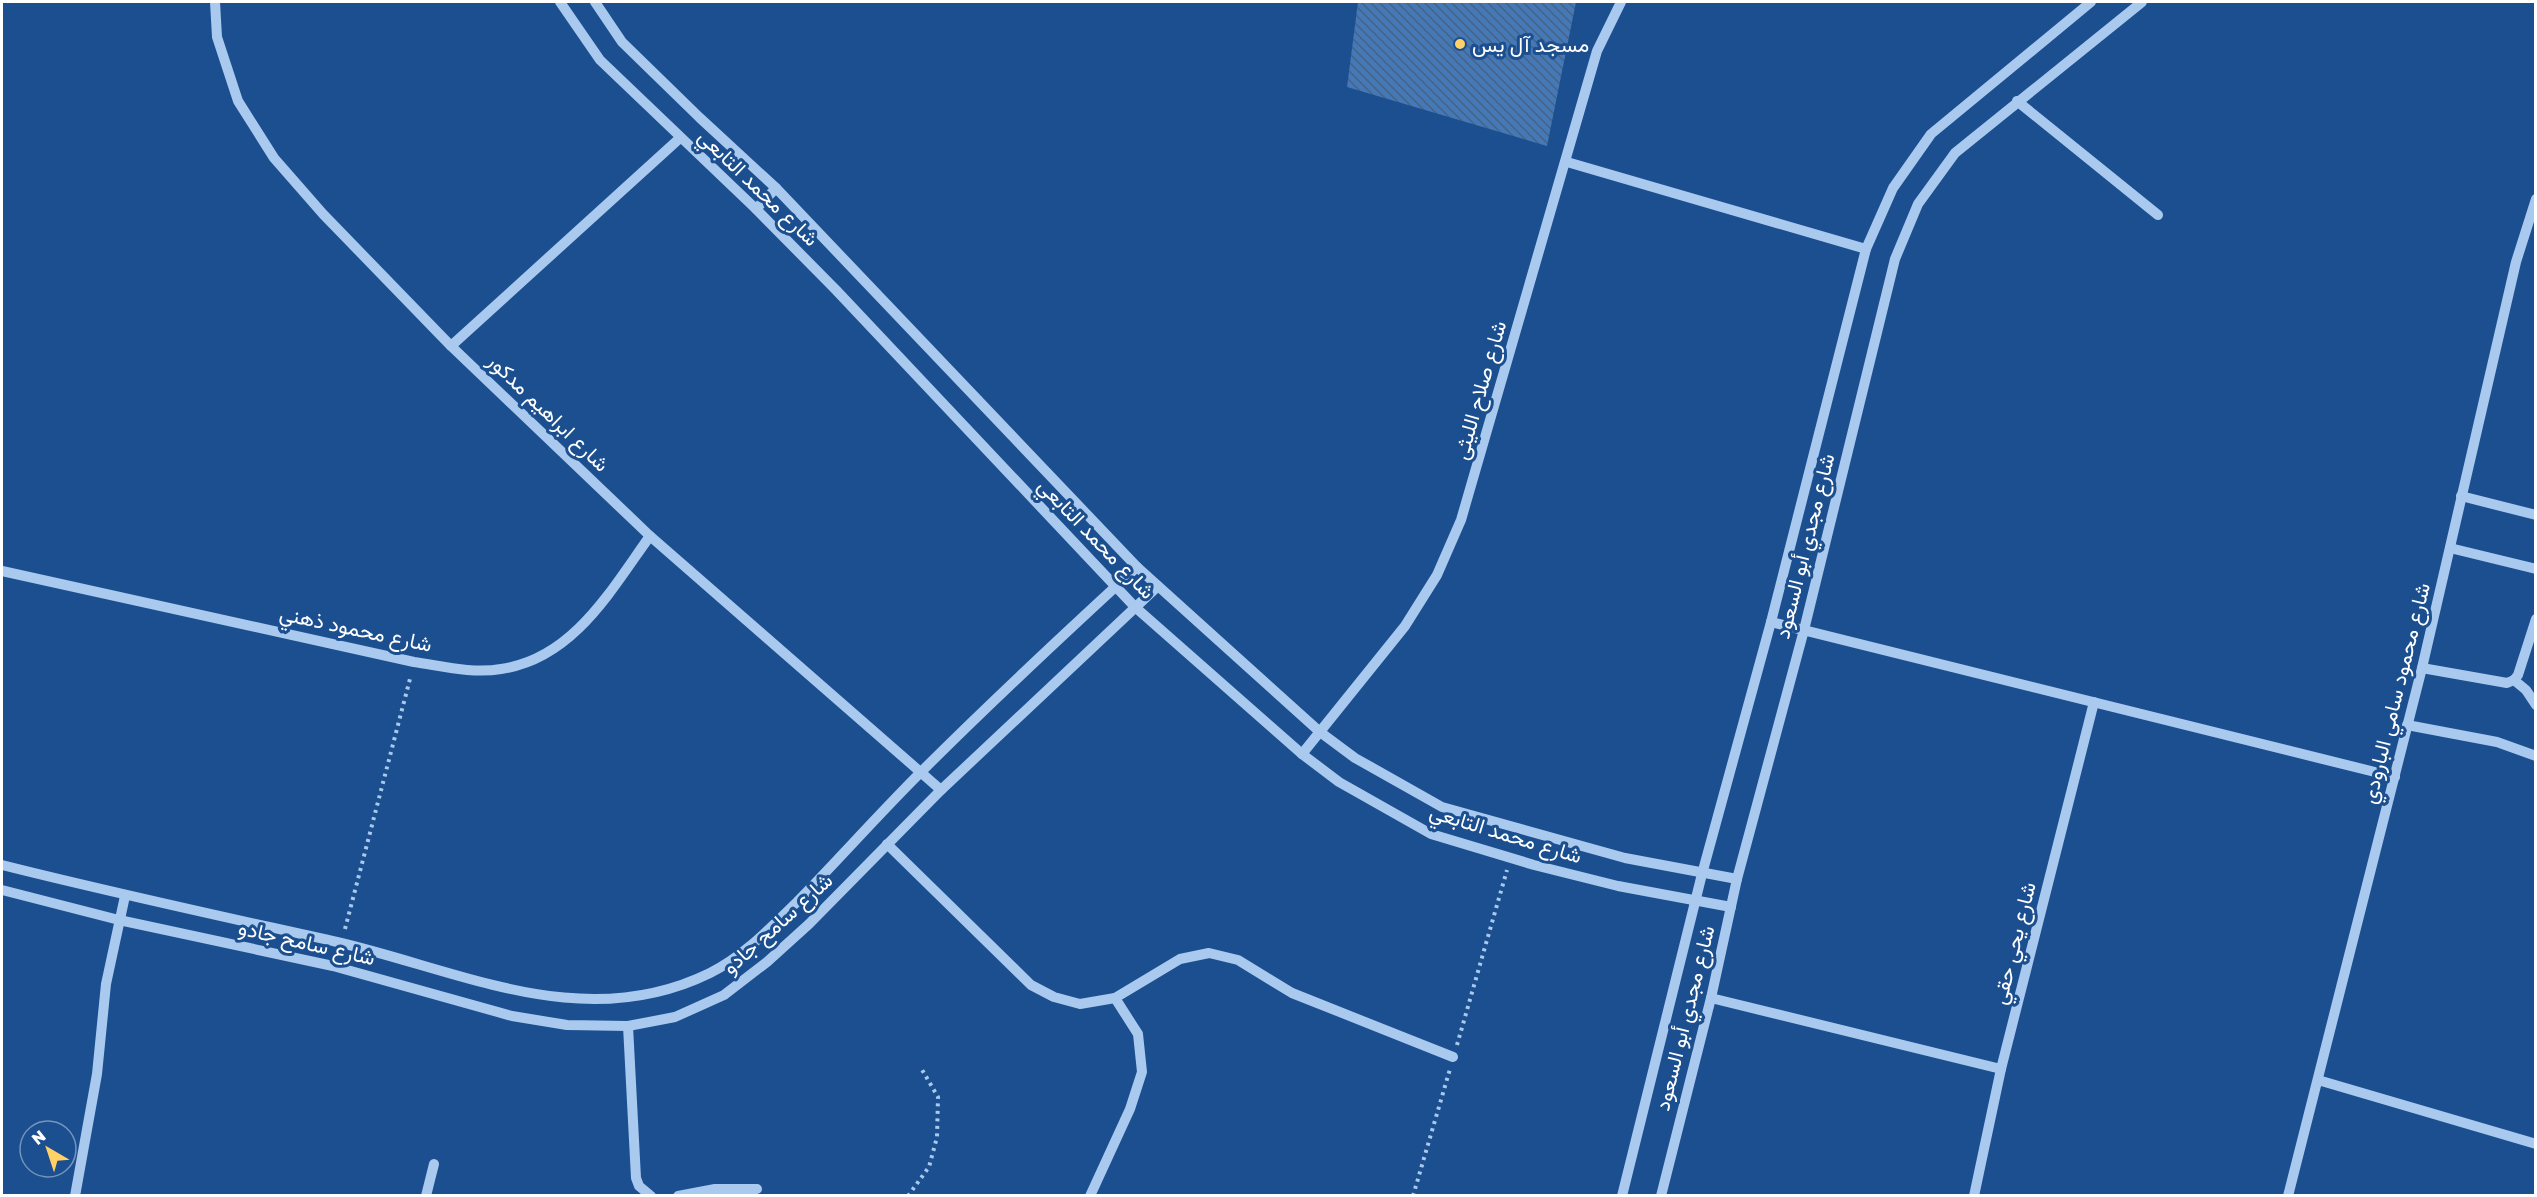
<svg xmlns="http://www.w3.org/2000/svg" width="2537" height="1197" font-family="'Golos Text',Vazirmatn,sans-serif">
	<defs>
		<pattern id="building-back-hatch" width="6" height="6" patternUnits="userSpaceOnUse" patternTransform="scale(1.5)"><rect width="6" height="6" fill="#4478b7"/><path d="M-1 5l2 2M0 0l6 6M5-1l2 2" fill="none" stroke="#486282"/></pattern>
	</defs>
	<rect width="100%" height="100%" fill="#1b4f8f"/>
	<polygon fill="url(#building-back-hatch)" points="1358,2 1576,2 1547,146 1347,87"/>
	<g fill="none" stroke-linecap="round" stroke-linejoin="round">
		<g stroke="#a9c9ee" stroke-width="4" stroke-dasharray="3 4.5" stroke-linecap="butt">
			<polyline points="345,929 411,675"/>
			<polyline points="1457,1045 1507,870"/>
			<polyline points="908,1196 929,1167 937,1137 938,1097 921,1068"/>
			<polyline points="1413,1196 1450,1069"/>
		</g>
		<g stroke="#a9c9ee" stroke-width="10">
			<polyline points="215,2 217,37 238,101 274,158 323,214 451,346 650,536 941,790"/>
			<polyline points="560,2 600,60 756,209 836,290 1135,607 1302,754 1339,782 1431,834 1534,865 1618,886 1731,907"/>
			<polyline points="595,2 622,42 700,118 776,188 1137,567 1320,732 1355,758 1442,807 1625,858 1737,879"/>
			<polyline points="2017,101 2158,215"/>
			<polyline points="1567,162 1866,249"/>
			<polyline points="756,209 776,188"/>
			<polyline points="451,346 680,138"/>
			<polyline points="2461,496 2536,515"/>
			<polyline points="2450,548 2536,569"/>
			<path d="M2,571L414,662C442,666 473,674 501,669C573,659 611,590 650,536"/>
			<polyline points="1771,622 2395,777"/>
			<polyline points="2422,668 2507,683 2514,680 2518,675 2536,619"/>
			<polyline points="2514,680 2526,690 2536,705"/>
			<polyline points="2407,725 2497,742 2536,756"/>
			<polyline points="1302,754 1405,626 1437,575 1461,520 1597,51 1621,2"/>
			<polyline points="887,844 1031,985 1054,997 1080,1004 1115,998 1180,959 1209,953 1238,960 1292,993 1453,1057"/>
			<path d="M2,865C113,893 225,917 337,942C462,971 584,1035 710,973C744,956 770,928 797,902C839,859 878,815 921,772C991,702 1064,634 1137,567"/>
			<polyline points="2,890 119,920 333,966 512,1016 567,1025 628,1026 675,1017 724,995 767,962 809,924 941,790 1157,587"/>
			<polyline points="1711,998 2001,1069"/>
			<polyline points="628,1026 636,1178 639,1186 651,1196"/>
			<polyline points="2318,1080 2536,1144"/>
			<polyline points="75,1196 97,1074 106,984 125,896"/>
			<polyline points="426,1196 434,1164"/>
			<polyline points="678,1196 715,1189 757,1189"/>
			<polyline points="1090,1196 1130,1109 1142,1072 1138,1034 1115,998"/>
			<polyline points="1622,1196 1702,874 1771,622 1866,249 1893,188 1931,134 2091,2"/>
			<polyline points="1661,1196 1711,998 1737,879 1804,630 1895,259 1918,204 1955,153 2142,2"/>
			<polyline points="1974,1196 2001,1069 2094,702"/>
			<polyline points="2288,1196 2422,668 2516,262 2536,199"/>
		</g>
	</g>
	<circle fill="#ffd166" stroke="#1b4f8f" stroke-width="2" cx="1460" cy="44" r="6"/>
	<g text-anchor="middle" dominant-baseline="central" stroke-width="6" stroke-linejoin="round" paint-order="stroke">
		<g font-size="21" fill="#fff" stroke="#1b4f8f" text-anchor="start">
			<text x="1472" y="44">مسجد آل يس</text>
		</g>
		<g font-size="21" fill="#fff" stroke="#1b4f8f">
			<text transform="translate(759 187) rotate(44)">شارع محمد التابعي</text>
			<text transform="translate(1479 390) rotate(-74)">شارع صلاح الليثى</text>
			<text transform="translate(549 412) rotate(44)">شارع ابراهيم مدكور</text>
			<text transform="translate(1097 538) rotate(46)">شارع محمد التابعي</text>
			<text transform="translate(1804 546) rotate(-76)">شارع مجدي أبو السعود</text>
			<text transform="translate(356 628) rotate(12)">شارع محمود ذهني</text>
			<text transform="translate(2395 693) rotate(-76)">شارع محمود سامي البارودي</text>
			<text transform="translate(1506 833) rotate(17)">شارع محمد التابعي</text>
			<text transform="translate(777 923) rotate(-42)">شارع سامح جادو</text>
			<text transform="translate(307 942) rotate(13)">شارع سامح جادو</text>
			<text transform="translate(2013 943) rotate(-76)">شارع يحي حقي</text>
			<text transform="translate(1684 1018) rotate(-76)">شارع مجدي أبو السعود</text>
		</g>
	</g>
	<rect width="2537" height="1197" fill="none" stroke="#ffffff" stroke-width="6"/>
	<g transform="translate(48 1149) rotate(321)"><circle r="28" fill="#1b4f8f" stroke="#7695bc" stroke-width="1.5"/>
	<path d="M0-4.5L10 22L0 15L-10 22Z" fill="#ffd166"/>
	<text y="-9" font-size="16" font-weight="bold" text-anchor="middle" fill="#ffffff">N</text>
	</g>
</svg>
